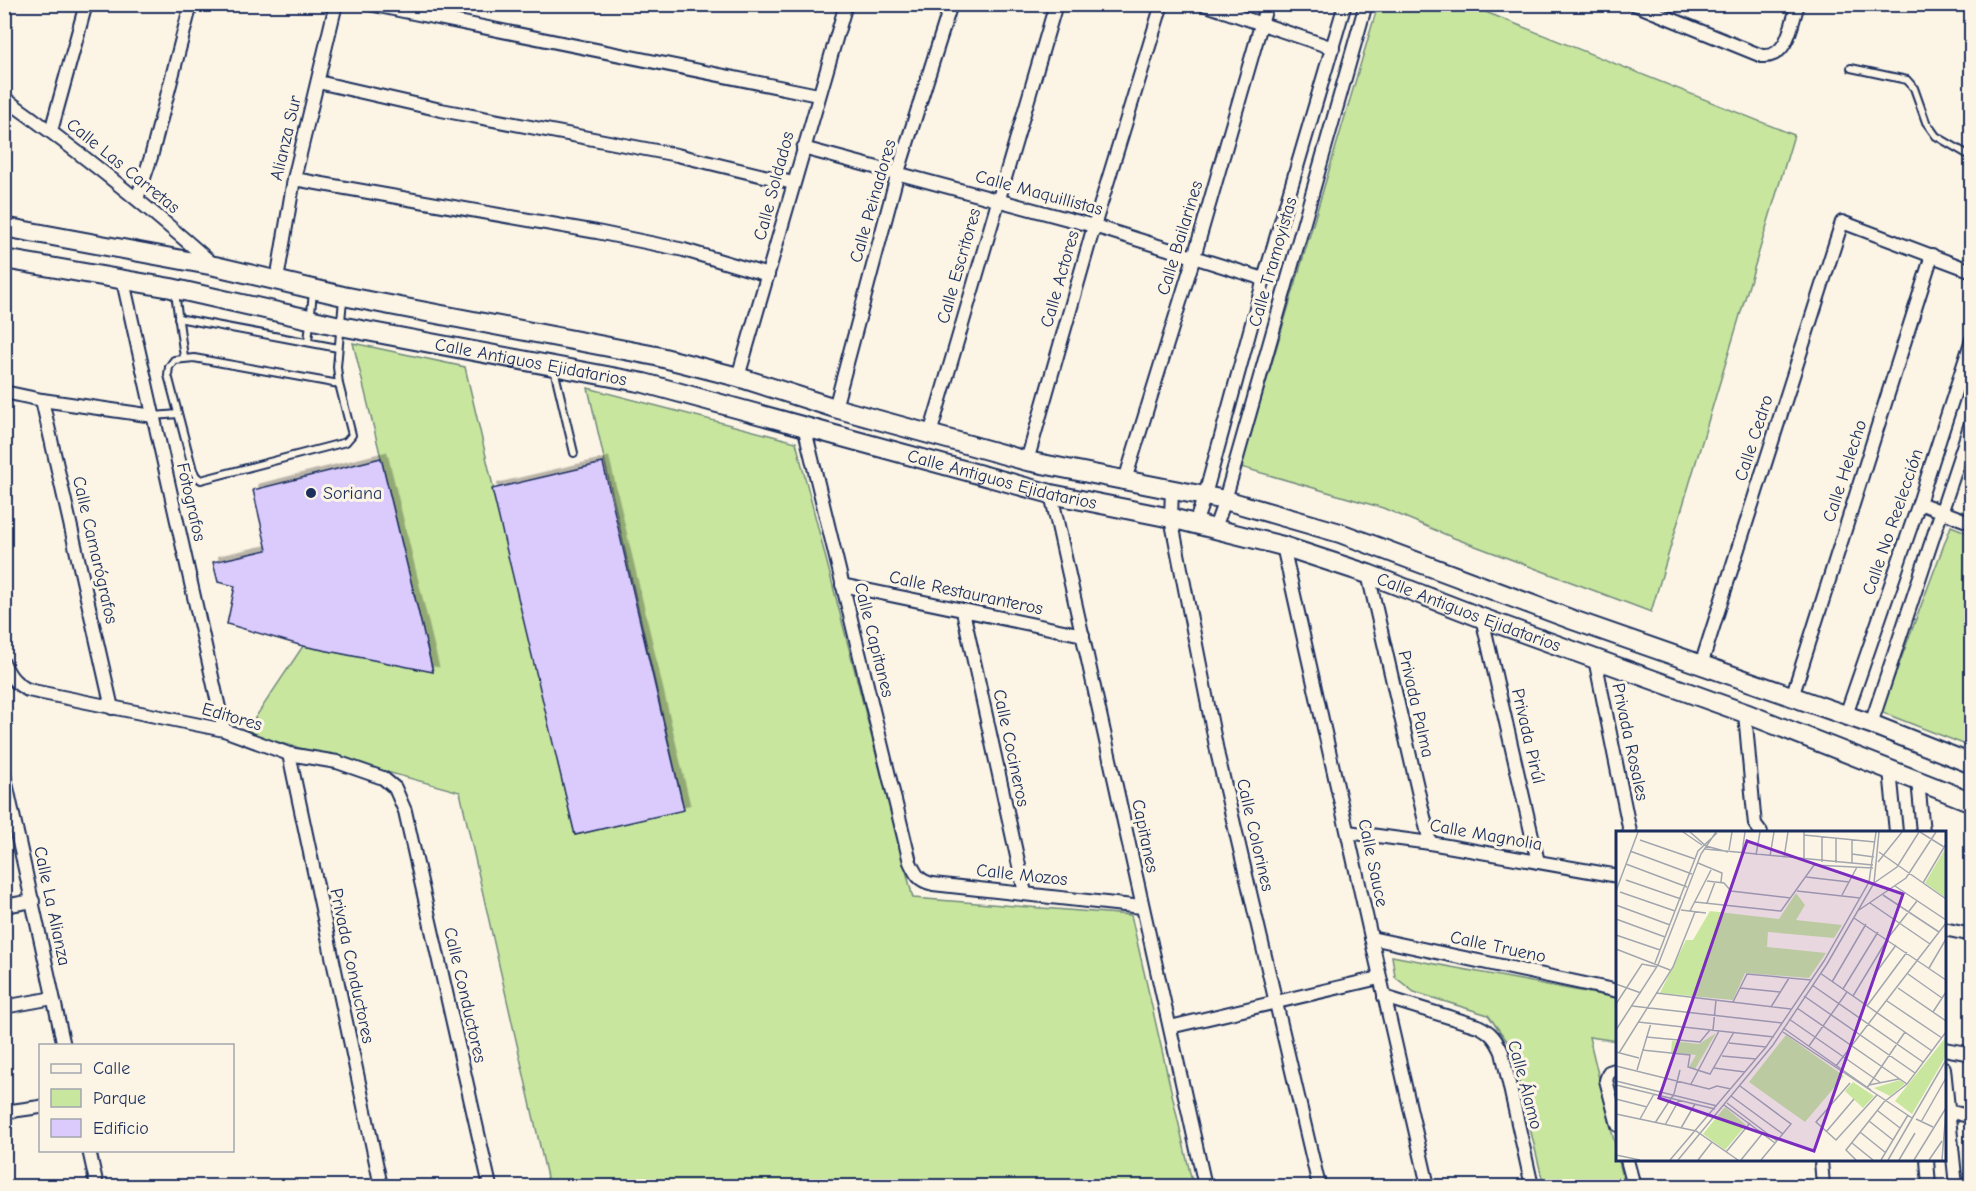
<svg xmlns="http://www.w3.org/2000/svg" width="1976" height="1191" font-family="'Comic Neue',sans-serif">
	<defs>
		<filter id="shadow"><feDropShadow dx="5.5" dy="-5.5" stdDeviation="0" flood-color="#0004"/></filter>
	</defs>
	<rect width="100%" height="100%" fill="#fcf5e5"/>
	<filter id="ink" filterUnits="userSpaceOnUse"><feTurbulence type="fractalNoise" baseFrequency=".0167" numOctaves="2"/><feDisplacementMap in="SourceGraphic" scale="12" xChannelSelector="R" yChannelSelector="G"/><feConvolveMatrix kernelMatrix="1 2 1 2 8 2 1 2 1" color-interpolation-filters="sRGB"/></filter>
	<g filter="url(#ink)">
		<g fill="#c8e69e" stroke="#728a7e" stroke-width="1.5">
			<polygon points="1378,5 1468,5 1794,135 1651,612 1454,538 1383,508 1241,467"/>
			<polygon points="353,343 465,367 575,835 684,809 588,388 796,442 913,898 1131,915 1193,1186 549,1186 460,792 245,733 303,646 433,671"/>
			<polygon points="1951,526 1971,534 1971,747 1881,712"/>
			<polygon points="1392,956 1617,998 1617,1041 1589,1037 1625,1186 1544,1186 1510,1045 1488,1015 1414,992 1395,977"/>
		</g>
		<g fill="#dbcbfd" stroke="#1b2f5e" stroke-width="1.5" filter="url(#shadow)">
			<polygon points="381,458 433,672 303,646 227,624 235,586 218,582 213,562 267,550 253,490"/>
			<polygon points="603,463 684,810 575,835 492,489"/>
		</g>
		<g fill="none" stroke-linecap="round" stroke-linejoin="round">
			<g stroke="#1b2f5e" stroke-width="10">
				<g id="lane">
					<polyline points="1851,68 1907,80 1914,88 1926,122 1936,136 1972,157"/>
					<polyline points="175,293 184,357"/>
					<polyline points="178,318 338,348"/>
					<polyline points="308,342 313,292"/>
					<polyline points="554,369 574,453"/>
					<polyline points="339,384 194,358 174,360 169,367 168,375 193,470 196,476 201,480 346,442 352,435 339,384 337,367 343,299"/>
					<polyline points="154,416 178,414"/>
				</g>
			</g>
			<g stroke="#1b2f5e" stroke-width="16">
				<g id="street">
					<polyline points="369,4 818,95"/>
					<polyline points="1203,4 1333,48"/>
					<path d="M1634,4L1762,56C1788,58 1791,25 1798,4"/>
					<polyline points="318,82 441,110 677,155 793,183"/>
					<path d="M4,98C78,150 147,206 214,265"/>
					<polyline points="51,131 86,4"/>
					<polyline points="803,148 1094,226 1264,279"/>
					<polyline points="294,179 597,232 684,250 768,275"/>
					<polyline points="137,199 151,157 191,4"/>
					<polyline points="277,280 294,179 336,4"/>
					<polyline points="123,281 224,730"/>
					<polyline points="738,377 846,4"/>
					<polyline points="4,392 42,400 154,416"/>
					<polyline points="42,400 112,708"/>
					<polyline points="835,408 898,172 951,4"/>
					<path d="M804,426L910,862C916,875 919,881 933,884L1142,907"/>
					<polyline points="930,434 1056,4"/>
					<polyline points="1027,461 1094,226 1162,4"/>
					<polyline points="1125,480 1194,257 1267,4"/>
					<polyline points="1172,489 1171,518 1218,756 1319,1186"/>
					<polyline points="1051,494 1205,1186"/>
					<polyline points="1919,503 1972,523"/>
					<polyline points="1195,524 1205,495 1264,279 1345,4"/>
					<polyline points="1215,528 1225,500 1366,4"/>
					<path d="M1283,546C1332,760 1378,973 1428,1186"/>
					<polyline points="1368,574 1430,843"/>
					<polyline points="842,585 1083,635"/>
					<polyline points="963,611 1025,893"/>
					<polyline points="1482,618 1538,862"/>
					<polyline points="1595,659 1630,832"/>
					<path d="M4,664C10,677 16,684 28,690L224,730L289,754L337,762L383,778L395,788L405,811L490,1186"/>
					<polyline points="1701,665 1842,222 1972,271"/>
					<polyline points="1792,697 1932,255"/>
					<polyline points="1745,713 1754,815 1755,824 1761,832"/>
					<polyline points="1846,715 1919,503 1972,339"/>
					<polyline points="1871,724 1972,420"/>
					<polyline points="289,754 381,1186"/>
					<polyline points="1890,770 1896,832"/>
					<polyline points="4,774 64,1046"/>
					<polyline points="1918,781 1923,832"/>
					<polyline points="1348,832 1430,843 1618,876"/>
					<polyline points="4,906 33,901"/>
					<polyline points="1944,929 1972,935"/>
					<polyline points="1371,938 1618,991"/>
					<path d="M1384,997L1478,1026C1491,1032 1496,1039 1502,1052L1532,1186"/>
					<polyline points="4,1007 53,998"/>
					<polyline points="1170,1027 1379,978"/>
					<polyline points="1944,1049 1972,1054"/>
					<polyline points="1944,1068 1956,1186"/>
					<polyline points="1618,1069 1609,1072 1606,1080 1618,1125"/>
					<polyline points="1944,1110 1972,1117"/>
					<polyline points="4,1112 40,1107"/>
					<polyline points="89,1150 97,1186"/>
					<polyline points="1627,1160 1634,1186"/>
					<polyline points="1821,1160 1823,1186"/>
					<polyline points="1927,1160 1929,1186"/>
				</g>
			</g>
			<g stroke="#1b2f5e" stroke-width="22">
				<g id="secondary">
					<polyline points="4,227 215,266 343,296 656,356 738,377 835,408 1027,461 1225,500 1340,533 1573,620 1871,724 1972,764"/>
					<path id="s1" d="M4,259L171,288L340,326L644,383L1051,494L1171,518L1283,546L1368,574L1482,618L1745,713L1972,802"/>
				</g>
			</g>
			<use href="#lane" stroke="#fcf5e5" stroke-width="6"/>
			<use href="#street" stroke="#fcf5e5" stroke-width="12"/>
			<use href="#secondary" stroke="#fcf5e5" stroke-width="18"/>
		</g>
	</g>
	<circle fill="#1b2f5e" stroke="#fcf5e5" stroke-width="2" cx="311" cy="493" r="6"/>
	<g text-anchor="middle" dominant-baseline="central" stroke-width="6" stroke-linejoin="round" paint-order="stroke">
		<g font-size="18" fill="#1b2f5e" stroke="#fcf5e5">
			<text transform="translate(286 138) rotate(-77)">Alianza Sur</text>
			<text transform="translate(123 166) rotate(39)">Calle Las Carretas</text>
			<text transform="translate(774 186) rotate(-75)">Calle Soldados</text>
			<text transform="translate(1039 193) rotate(15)">Calle Maquillistas</text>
			<text transform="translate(873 201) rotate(-74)">Calle Peinadores</text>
			<text transform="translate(1180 238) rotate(-73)">Calle Bailarines</text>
			<text transform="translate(1273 262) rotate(-74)">Calle Tramoyistas</text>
			<text transform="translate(959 266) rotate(-74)">Calle Escritores</text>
			<text transform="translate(1060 279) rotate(-74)">Calle Actores</text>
			<text stroke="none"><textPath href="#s1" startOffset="537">Calle Antiguos Ejidatarios</textPath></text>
			<text transform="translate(1754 438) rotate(-72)">Calle Cedro</text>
			<text transform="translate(1845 471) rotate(-72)">Calle Helecho</text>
			<text stroke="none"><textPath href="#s1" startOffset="1023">Calle Antiguos Ejidatarios</textPath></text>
			<text transform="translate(191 502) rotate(77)">Fotografos</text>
			<text transform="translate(1893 522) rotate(-71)">Calle No Reelección</text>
			<text transform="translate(95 550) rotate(77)">Calle Camarógrafos</text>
			<text transform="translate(966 593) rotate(12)">Calle Restauranteros</text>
			<text stroke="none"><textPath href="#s1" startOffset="1509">Calle Antiguos Ejidatarios</textPath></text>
			<text transform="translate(874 640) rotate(76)">Calle Capitanes</text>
			<text transform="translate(1416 704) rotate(77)">Privada Palma</text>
			<text transform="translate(232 717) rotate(16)">Editores</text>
			<text transform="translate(1528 736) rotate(77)">Privada Pirúl</text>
			<text transform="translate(1630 742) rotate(78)">Privada Rosales</text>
			<text transform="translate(1011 748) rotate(78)">Calle Cocineros</text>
			<text transform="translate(1255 835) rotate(77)">Calle Colorines</text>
			<text transform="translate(1486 835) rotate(10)">Calle Magnolia</text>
			<text transform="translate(1145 836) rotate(78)">Capitanes</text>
			<text transform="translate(1373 863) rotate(78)">Calle Sauce</text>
			<text transform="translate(1022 875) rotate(6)">Calle Mozos</text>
			<text transform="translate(52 906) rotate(78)">Calle La Alianza</text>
			<text transform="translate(1498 947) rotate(12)">Calle Trueno</text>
			<text transform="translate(352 966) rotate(78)">Privada Conductores</text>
			<text transform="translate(465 995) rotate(77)">Calle Conductores</text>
			<text transform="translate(1525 1085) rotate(75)">Calle Álamo</text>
		</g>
		<g font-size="18" fill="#1b2f5e" stroke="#fcf5e5" text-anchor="start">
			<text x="323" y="493">Soriana</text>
		</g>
	</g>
	<g transform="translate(1616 831)">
		<rect width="330" height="330" fill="#fcf5e5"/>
		<path d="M330,16V67L309,52ZM180,62L189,74L180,89L226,94L218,107L152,101L151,116L210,122L193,147L129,142L117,169L44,162L70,109H77L94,80L163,88ZM100,202L79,238L73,236L80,224L55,221L56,210L83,213ZM170,204L228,245L189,291L133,251ZM330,206V225L296,283L279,270ZM284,249L289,253L274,265L258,257ZM237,251L258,265L247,277L229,260ZM109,276L130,294L109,319L87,303Z" fill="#c8e69e"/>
		<path fill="none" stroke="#a2a6af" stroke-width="1.5" d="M67,1L86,14M74,1L90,15L112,21M188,1V29M304,1L328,16M188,4L259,11M206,6V31M220,7V32M24,9L79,28M236,9V33M89,18L257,34M113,19L116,1M14,20L76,43M263,21L330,68M126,22L129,1M236,23L258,26M140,24L144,1M154,25L158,1M168,27L172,1M262,31L286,1M82,32L106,42L105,51M10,33L71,56M190,46L233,51M10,49L65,68M91,50L108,52L115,60L175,67M258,52L281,36L303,1M307,52L330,13M279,55L330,89M0,60L22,1M181,60L244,67M4,61L59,80M226,64L241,36M267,64L323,101M79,71L165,80L198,34L257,37M91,72L99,51M254,72L314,113M0,74L54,94M65,79L90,82M243,79L290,47L320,1M74,80L96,37M238,87L330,149M0,88L49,106M0,104L44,119M0,118L54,139M39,132L82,20L101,2M313,137L330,108M204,142L316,220M259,143L280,114M292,143L326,167M216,151L250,93M0,153L25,162M196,154L307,231M124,157L164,161M282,157L330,190M227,158L262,101M40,162L175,178M188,165L299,242M237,165L272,107L301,70M271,170L326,207M117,171L131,143L195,149M0,173L26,133L41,136M16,175L166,192M251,175L291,121M155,176L173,147M181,177L291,253M317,181L330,161M173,188L265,252M22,191L158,206M167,197L255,259M0,199L42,134L85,23L100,1M97,199L100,169M167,201L296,287M30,206L84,211L94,199M113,212L150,216M193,215L231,161M26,219L74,224L72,236L94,243L118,201M0,221L23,227M3,222L57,136L79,81M106,225L140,228M0,235L93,258L101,255L115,258M220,235L330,92M98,237L129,241M21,239L35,192M0,250L101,275M234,252L200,291L220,309L261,264M75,253L103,200M0,254L99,278M253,254L283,248M124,255L175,293L145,329M251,257L289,201M115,265L167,303M0,268L31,276M111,272L161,310M108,274L159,312M262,280L284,297M0,283L80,300L122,329M24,288L38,263M300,288L317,296M253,290L277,309M305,291L330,247M39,292L58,263L64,239M49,294L63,269M65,297L79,273M210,301L238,268M244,301L270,322M236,312L257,329M110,321L134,292M0,324L24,329M54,329L150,216L208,130L253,51L260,1M62,329L157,214L211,133L258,52L263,1M82,329L96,311M125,329L146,303M240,329L230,319L268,271L291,253L330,201M265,329L292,284M272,329L330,229M283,329L299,302M298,329L330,277M313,329L326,310M326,329L330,279"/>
		<path fill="#7b2cbf" fill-opacity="0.15" stroke="#7b2cbf" stroke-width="3" d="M131,10L287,63L198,320L43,267Z"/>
		<rect width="330" height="330" fill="none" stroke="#1b2f5e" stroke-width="3"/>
	</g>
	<rect width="1976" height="1191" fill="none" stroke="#fcf5e5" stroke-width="24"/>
	<rect x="12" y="12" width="1952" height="1167" fill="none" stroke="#1b2f5e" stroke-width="2" filter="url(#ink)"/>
	<rect x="39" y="1044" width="195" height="108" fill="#fcf5e5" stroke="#a2a6af" stroke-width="1.5"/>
	<rect x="51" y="1064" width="30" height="9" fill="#fcf5e5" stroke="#a2a6af" stroke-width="1.5"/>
	<text x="93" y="1074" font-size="18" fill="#1b2f5e">Calle</text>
	<rect x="51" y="1089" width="30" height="18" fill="#c8e69e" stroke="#a2a6af" stroke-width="1.5"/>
	<text x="93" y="1104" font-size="18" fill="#1b2f5e">Parque</text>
	<rect x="51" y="1119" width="30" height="18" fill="#dbcbfd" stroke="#a2a6af" stroke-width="1.5"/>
	<text x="93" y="1134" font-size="18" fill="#1b2f5e">Edificio</text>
</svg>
